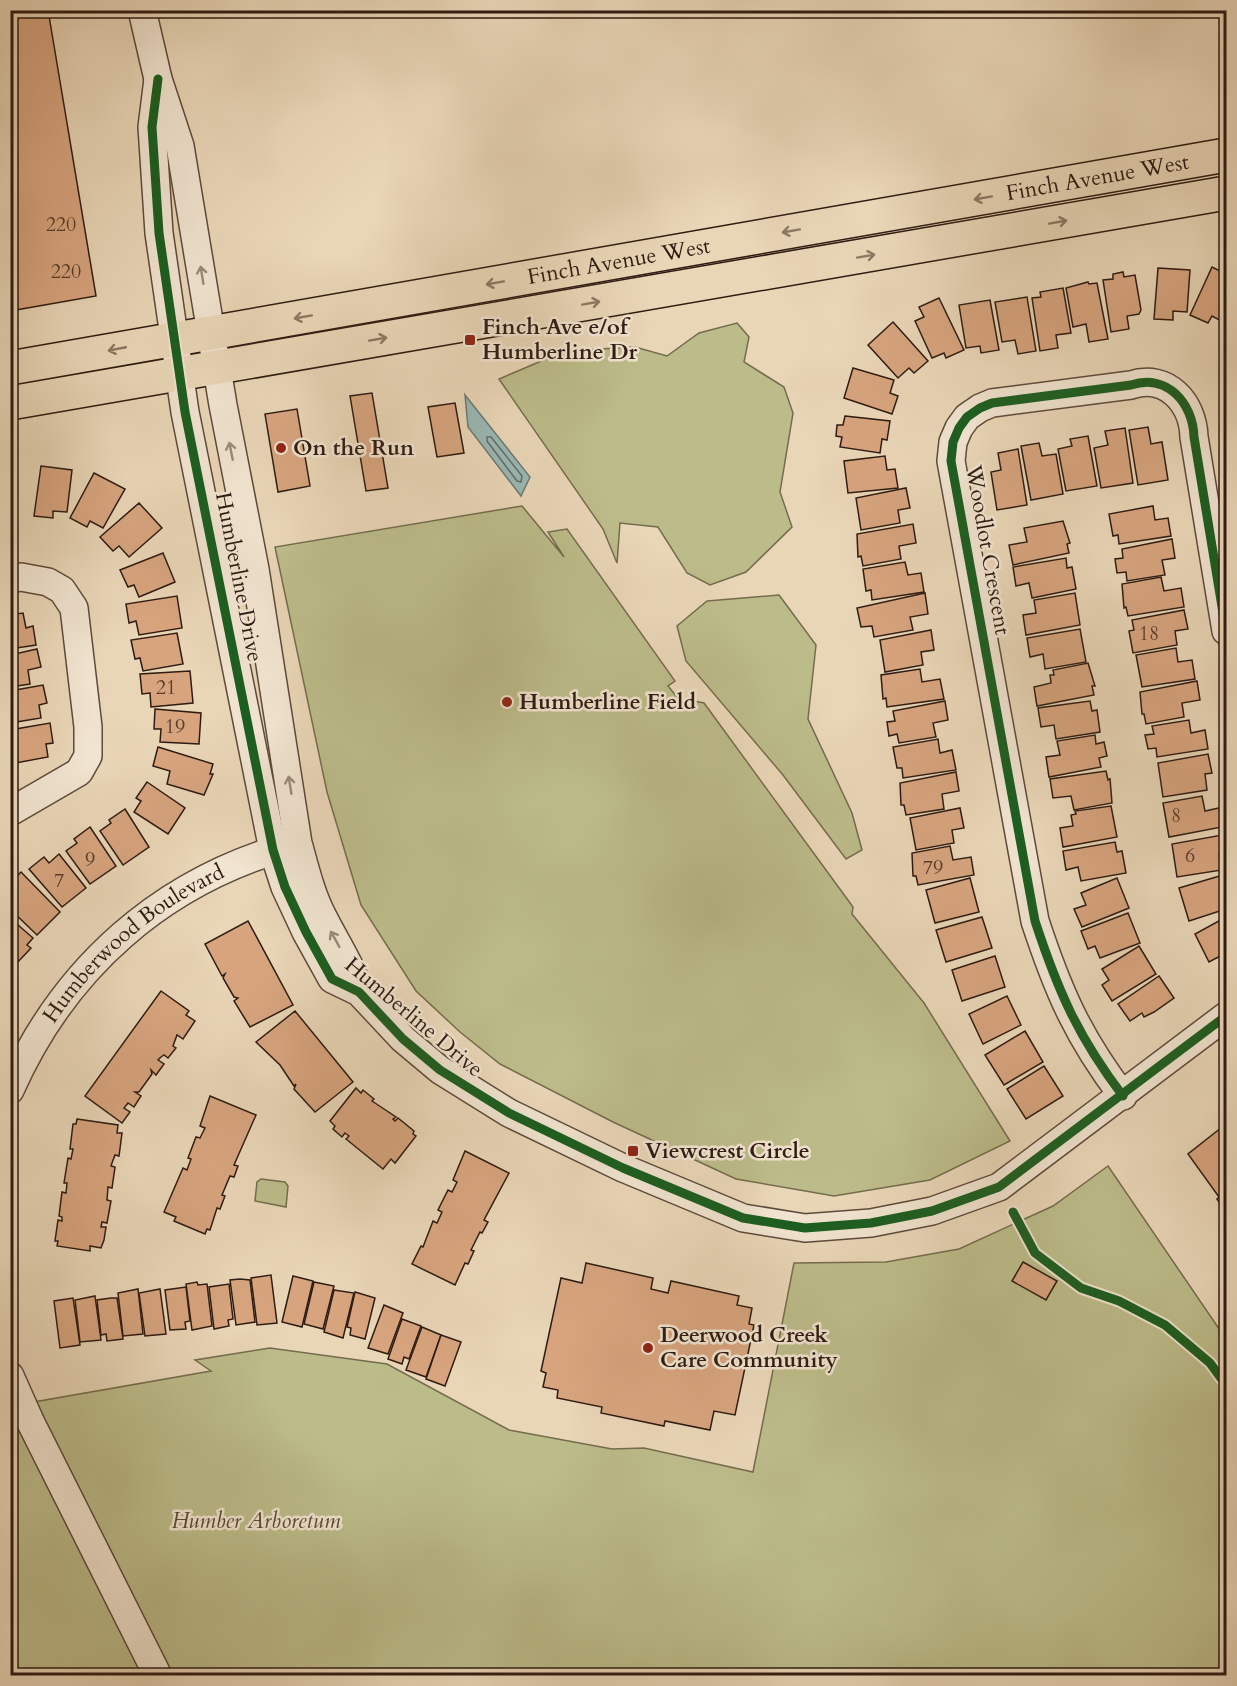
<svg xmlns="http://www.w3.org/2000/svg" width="1237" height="1686" font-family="Cardo,serif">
	<rect width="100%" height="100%" fill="#e9d6b7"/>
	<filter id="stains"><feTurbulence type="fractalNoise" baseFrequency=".00333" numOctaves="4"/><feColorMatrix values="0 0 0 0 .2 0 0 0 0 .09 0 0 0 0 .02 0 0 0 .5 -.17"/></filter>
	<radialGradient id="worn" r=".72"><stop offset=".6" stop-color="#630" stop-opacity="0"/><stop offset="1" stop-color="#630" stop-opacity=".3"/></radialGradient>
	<g fill="#bcbc8a" stroke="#756c4e" stroke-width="1.5">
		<polygon points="737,323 749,337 744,362 784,387 793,413 780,492 792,527 746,572 710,585 687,573 658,527 620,523 617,563 603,529 499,379 565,351 635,347 667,356 699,333"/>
		<polygon points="522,506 564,557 548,532 567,529 675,681 668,686 681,702 689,700 704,703 853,907 852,914 924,1003 1010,1141 930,1180 834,1196 736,1179 613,1122 500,1064 460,1032 416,991 361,905 327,792 275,547"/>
		<polygon points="779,595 816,645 808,719 852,813 862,850 846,859 783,775 686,661 677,626 707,601"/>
		<polygon points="1108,1166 1226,1339 1226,1675 11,1676 11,1406 211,1371 195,1360 270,1348 387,1364 509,1430 612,1449 644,1448 753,1472 794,1263 886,1262 959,1249 1053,1206"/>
		<polygon points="261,1179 285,1182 288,1186 286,1207 255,1201 257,1182"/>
	</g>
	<polygon fill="#99b8b5" stroke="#6e7974" stroke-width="1.5" points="465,395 530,477 521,496 468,427"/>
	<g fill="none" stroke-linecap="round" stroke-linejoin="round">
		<polygon stroke="#646a64" stroke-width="1.5" points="487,437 491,437 522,476 521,482 517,481 487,441"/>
	</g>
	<g fill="#d7a47e" stroke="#2e1b12" stroke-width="1.5">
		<polygon points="10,10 48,10 96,296 10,311"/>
		<polygon points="1226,263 1225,323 1212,316 1208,323 1190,315 1212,267 1222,272"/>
		<polygon points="1158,268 1190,270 1187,312 1173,311 1173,320 1154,319"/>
		<polygon points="1123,272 1124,277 1135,275 1141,310 1139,314 1127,316 1129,329 1111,332 1103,280 1113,279 1113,274"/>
		<polygon points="1088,282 1089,284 1097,283 1108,339 1089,342 1086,324 1073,327 1066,288"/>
		<polygon points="1063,288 1071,333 1056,335 1058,348 1040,351 1032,298 1041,297 1040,292"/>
		<polygon points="1027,297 1036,351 1018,354 1015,340 1002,342 995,302"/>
		<polygon points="939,298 964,350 946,358 944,353 932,358 915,321 924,317 919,307"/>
		<polygon points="990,300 999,350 981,353 980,346 966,348 959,305"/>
		<polygon points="893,322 928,361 914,373 909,368 898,378 868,345"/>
		<polygon points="853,368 894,380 890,393 898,396 892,414 844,398"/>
		<polygon points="372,393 388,488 366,491 350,396"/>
		<polygon points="455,403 464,453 437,457 428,407"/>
		<polygon points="297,409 310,486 278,492 265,414"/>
		<polygon points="845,416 890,421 887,440 882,439 880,453 840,447 842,437 836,436 837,425 843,425"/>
		<polygon points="1148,427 1151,444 1162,442 1168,480 1138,485 1129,430"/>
		<polygon points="1125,428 1133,483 1101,488 1094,448 1108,445 1105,431"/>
		<polygon points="1088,436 1097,486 1066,491 1058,449 1072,446 1070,439"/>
		<polygon points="1039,443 1042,456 1056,454 1063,494 1031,500 1021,446"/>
		<polygon points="1018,449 1027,505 997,510 991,472 1001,470 998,453"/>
		<polygon points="885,456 887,470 895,469 898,488 848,493 844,461"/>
		<polygon points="41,466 72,470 67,512 53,511 53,518 34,516"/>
		<rect x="10" y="469" width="5" height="46"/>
		<polygon points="94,473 125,489 103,528 90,521 87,527 70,518"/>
		<polygon points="906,488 910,508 898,510 900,523 861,530 856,498"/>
		<polygon points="139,503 162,528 129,557 119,546 113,551 100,537"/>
		<polygon points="1153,506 1155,520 1168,518 1171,536 1119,544 1118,535 1113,536 1109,514"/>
		<polygon points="1063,521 1070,543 1067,544 1069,553 1013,565 1009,545 1027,542 1024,528"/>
		<polygon points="913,524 916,543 899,546 901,559 863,566 861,556 858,557 857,534"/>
		<polygon points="1172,539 1175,558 1162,560 1165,575 1127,581 1126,572 1117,573 1115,559 1123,558 1122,549"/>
		<polygon points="163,553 175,582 139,597 134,585 128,587 120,570"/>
		<polygon points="1066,558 1067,568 1072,567 1076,589 1032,598 1029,583 1016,586 1013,567"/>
		<polygon points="905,562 908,575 921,573 924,592 872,600 871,590 866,591 863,569"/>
		<polygon points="1161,577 1164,591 1181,588 1184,607 1128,616 1126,607 1124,608 1122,584"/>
		<polygon points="925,593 928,614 910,617 913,630 874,637 872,626 861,627 857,608"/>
		<polygon points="1075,593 1080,625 1026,635 1023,615 1036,613 1034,600"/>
		<polygon points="177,596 182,628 139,635 136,621 129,623 126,604"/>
		<polygon points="1184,610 1188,629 1175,631 1177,645 1133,653 1129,631 1134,630 1132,620"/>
		<polygon points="23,613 26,628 33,626 36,645 10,649 10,615"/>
		<polygon points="1080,629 1086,662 1045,669 1043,654 1030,657 1027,638"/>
		<polygon points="931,630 934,650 921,652 923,665 885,672 880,640"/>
		<polygon points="177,633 183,664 143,671 140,658 135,659 131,640"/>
		<polygon points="1176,648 1178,662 1192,660 1195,679 1142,687 1136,655"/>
		<polygon points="37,649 41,667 28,670 30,684 10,687 10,655"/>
		<polygon points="1088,663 1095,686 1092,686 1094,695 1037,706 1034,687 1051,683 1050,675 1054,675 1053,670"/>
		<polygon points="920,669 922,682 940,679 944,699 887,707 886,698 883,699 881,675"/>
		<polygon points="190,671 193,703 151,707 150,693 142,694 140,674"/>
		<polygon points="1197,681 1200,700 1182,703 1184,717 1146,724 1144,714 1142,714 1140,692"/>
		<polygon points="43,685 47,703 39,705 41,718 10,723 10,691"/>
		<polygon points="945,701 948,720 933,723 936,737 899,743 897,734 889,736 887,722 895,721 893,711"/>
		<polygon points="1090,701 1092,711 1097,710 1100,732 1056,739 1054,725 1041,727 1038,708"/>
		<polygon points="155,709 201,713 199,744 160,742 161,729 154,729"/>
		<polygon points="1189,720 1191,733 1205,730 1208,749 1157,757 1156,748 1148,749 1145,735 1154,734 1152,726"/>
		<polygon points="50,723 53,743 46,744 48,757 10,764 10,730"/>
		<polygon points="1095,735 1096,744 1104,742 1107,756 1099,758 1101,767 1049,777 1046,757 1060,755 1057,741"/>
		<polygon points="938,739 940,753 952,750 956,770 903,778 902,768 897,768 893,747"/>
		<polygon points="158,747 213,764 210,774 213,774 204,795 167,784 170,771 153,766"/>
		<polygon points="1208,754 1212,773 1205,774 1207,790 1163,797 1158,763"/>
		<polygon points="1106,771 1108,780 1110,779 1112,803 1074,810 1071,796 1053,798 1050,779"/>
		<polygon points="956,772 959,791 942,794 944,809 906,815 904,805 901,805 900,783"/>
		<polygon points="147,782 185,808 168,834 134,812 141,801 136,798"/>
		<polygon points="1202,796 1205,811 1219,808 1222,827 1169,837 1163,803"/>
		<polygon points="1111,806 1117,837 1063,847 1060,828 1073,826 1071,815 1076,814 1075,811"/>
		<polygon points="960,808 964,828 952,830 954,843 916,850 910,818"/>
		<polygon points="125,809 149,847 123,865 100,831 111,823 109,820"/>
		<polygon points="90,827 116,866 90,884 66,851 77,843 74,839"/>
		<polygon points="1222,835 1225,854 1219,855 1222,870 1177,877 1172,844"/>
		<polygon points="1115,842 1117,852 1122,851 1126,873 1081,881 1078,867 1066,870 1063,851"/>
		<polygon points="950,846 953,860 971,857 974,875 918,885 916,876 913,876 912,853"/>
		<polygon points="59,854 86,888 62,907 29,869 44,857 49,863"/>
		<polygon points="21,872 60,912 37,935 10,909 10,902 17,895 10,889 10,883"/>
		<polygon points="1223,875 1226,886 1226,909 1189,921 1179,888"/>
		<polygon points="970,878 979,912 935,923 926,890"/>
		<polygon points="1117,878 1129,908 1082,927 1074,909 1086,905 1081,893"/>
		<polygon points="1128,913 1140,943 1100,958 1095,946 1088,949 1081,931"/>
		<polygon points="982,917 992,948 946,962 936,930"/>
		<polygon points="1226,917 1226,953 1209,962 1195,934"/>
		<polygon points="10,918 33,938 27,945 31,948 15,965 10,961"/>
		<polygon points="248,921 293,1005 250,1027 234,1001 238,998 234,997 223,978 225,974 222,976 205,944"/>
		<polygon points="1139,946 1156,974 1112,1001 1102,985 1109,980 1102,969"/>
		<polygon points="995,956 1005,987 962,1001 952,970"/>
		<polygon points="1159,976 1174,998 1154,1012 1144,1017 1142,1013 1130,1021 1118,1004"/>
		<polygon points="161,991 189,1011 186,1015 195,1021 183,1039 177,1035 173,1046 176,1048 168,1058 164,1055 161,1057 158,1060 164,1064 156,1075 151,1070 152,1074 139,1092 135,1092 141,1096 134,1107 128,1103 124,1108 130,1112 122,1123 85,1096"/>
		<polygon points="1007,996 1021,1025 983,1044 969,1014"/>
		<polygon points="295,1011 353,1082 315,1112 294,1089 296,1084 294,1086 280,1065 256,1042"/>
		<polygon points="1025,1031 1043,1062 1004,1085 985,1055"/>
		<polygon points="1044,1066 1063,1096 1026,1119 1007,1089"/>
		<polygon points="356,1088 361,1093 363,1090 374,1099 372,1101 396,1117 393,1119 395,1121 398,1118 414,1131 413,1134 416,1136 395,1163 391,1159 383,1169 346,1139 349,1136 345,1133 342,1137 333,1129 335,1126 330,1121"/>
		<polygon points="210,1096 256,1115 234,1165 238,1166 234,1177 230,1176 222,1195 225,1196 220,1209 217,1208 210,1230 207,1229 205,1234 174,1221 176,1217 164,1212 183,1168 187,1170 191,1159 188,1158 196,1137 200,1138 205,1128 200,1126"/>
		<polygon points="77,1119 118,1125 117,1133 122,1133 119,1156 115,1155 112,1163 111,1166 115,1167 112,1188 108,1187 107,1200 111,1201 107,1223 102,1222 101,1227 106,1227 104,1240 101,1248 90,1246 90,1251 57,1246 58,1241 55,1241 58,1220 62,1221 62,1217 59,1216 62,1192 66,1193 67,1183 64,1183 68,1158 71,1159 73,1149 70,1149 73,1124 76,1124"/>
		<polygon points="1226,1124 1226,1212 1217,1199 1219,1197 1188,1154"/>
		<polygon points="465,1151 509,1173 484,1220 488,1222 482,1233 480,1232 471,1250 474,1251 468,1264 465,1263 455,1285 412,1264 421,1246 423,1247 433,1221 437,1223 442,1212 438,1210 448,1190 452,1192 457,1182 453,1180"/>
		<polygon points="1023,1262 1057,1281 1046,1300 1012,1281"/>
		<polygon points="586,1263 653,1278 651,1289 668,1293 671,1281 739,1296 737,1305 752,1308 749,1324 754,1325 735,1415 714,1411 710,1430 665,1421 664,1426 601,1413 602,1407 557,1398 558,1390 543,1387 546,1373 541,1371 561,1278 582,1283"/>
		<polygon points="271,1275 277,1323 257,1325 251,1278"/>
		<polygon points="293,1276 313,1281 302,1327 282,1322"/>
		<polygon points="240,1279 250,1280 255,1322 236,1325 230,1280"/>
		<polygon points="197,1282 198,1285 207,1284 212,1326 192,1330 186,1284"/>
		<polygon points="314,1282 334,1286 323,1329 304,1324"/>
		<polygon points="229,1284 233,1319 228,1320 229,1326 214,1329 209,1287"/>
		<polygon points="186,1287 190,1321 185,1322 186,1329 170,1330 165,1290"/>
		<polygon points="138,1289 143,1334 123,1336 118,1293"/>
		<polygon points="160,1289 166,1334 145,1336 139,1293"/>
		<polygon points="334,1290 354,1293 343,1338 324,1332"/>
		<polygon points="355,1292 375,1298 365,1339 350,1335 351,1328 347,1327"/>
		<polygon points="95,1296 101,1340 80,1342 75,1300"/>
		<polygon points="73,1298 80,1345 60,1348 54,1301"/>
		<polygon points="111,1298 117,1298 123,1339 107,1341 106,1334 101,1335 97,1300"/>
		<polygon points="384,1305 403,1313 388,1354 368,1348"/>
		<polygon points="402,1319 421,1326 409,1359 404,1357 402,1364 388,1359"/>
		<polygon points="422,1327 441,1335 426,1377 406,1370"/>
		<polygon points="441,1335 461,1342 445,1386 426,1379"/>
	</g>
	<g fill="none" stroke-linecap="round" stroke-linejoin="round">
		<g stroke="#5d4a3b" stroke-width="30">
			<g id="minor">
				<path d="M142,10L158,79L180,146L223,405L255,569L298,843C305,868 311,894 323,917C336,943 351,964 359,992"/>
				<polyline points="158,79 152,127 159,233 185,412 273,850 285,887 306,932 332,979 359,992 403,1039 440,1070 509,1113 623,1168 743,1218 805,1228 871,1223 932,1211 999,1187 1226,1016"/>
				<polyline points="10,579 21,577 48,582 62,590 74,608 88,727 88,756 79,772 10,812"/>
				<path id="s1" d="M10,1090C64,968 161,882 289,846"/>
				<path d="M1123,1096C1078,1037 1058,991 1035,921L951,461L953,442L959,428L967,417L980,408L992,403L1131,385C1167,373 1193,403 1194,437L1226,631"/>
				<polyline points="10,1376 30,1421 158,1676"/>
			</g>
		</g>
		<g stroke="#2e1b12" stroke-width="36">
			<g id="major">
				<path id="s2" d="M10,368L1226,155"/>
				<polyline points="10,403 1226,193"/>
			</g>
		</g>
		<use href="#minor" stroke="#f1e4d0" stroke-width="27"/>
		<use href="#major" stroke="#e9d6b7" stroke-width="33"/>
		<g stroke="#f1e4d0" stroke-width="13">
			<g id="cycleway">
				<polyline points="158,79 152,127 159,233 185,412 273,850 285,887 306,932 332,979 359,992 403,1039 440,1070 509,1113 623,1168 743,1218 805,1228 871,1223 932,1211 999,1187 1226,1016"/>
				<path d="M1123,1096C1078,1037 1058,991 1035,921L951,461L953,442L959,428L967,417L980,408L992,403L1131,385C1167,373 1193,403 1194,437L1226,631"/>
				<polyline points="1013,1212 1035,1253 1081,1288 1119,1301 1165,1325 1210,1363 1226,1385"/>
			</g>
		</g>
		<use href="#cycleway" stroke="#1b5e20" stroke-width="9"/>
	</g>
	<defs><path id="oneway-shaft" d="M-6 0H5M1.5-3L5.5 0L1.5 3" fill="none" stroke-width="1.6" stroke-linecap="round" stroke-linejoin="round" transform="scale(1.5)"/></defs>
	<g stroke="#8c7864">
		<use href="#oneway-shaft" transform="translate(983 198) rotate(170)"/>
		<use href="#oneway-shaft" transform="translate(1058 222) rotate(-10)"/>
		<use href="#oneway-shaft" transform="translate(791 231) rotate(170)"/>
		<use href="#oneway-shaft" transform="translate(866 256) rotate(-10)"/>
		<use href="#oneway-shaft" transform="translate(495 283) rotate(170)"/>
		<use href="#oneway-shaft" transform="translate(591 303) rotate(-10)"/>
		<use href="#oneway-shaft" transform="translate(303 317) rotate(170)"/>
		<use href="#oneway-shaft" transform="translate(378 339) rotate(-10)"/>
		<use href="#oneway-shaft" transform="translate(117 349) rotate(169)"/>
	</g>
	<g stroke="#998a7a">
		<use href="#oneway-shaft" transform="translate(202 275) rotate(-99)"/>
		<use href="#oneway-shaft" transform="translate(231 451) rotate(-101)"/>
		<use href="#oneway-shaft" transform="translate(290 785) rotate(-99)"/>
		<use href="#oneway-shaft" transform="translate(335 939) rotate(-119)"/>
	</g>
	<g fill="#8f2418" stroke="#f1e4d0" stroke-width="2">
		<rect x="464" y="334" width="12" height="12" rx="3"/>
		<circle cx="281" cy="448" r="6"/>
		<circle cx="507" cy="702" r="6"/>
		<rect x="627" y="1145" width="12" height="12" rx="3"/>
		<circle cx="648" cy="1348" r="6"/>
	</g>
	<g text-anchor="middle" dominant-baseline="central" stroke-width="5" stroke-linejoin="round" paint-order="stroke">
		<g font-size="20" fill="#583d2d">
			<text x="61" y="224">220</text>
			<text x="66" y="271">220</text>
			<text x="1149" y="633">18</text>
			<text x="166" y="687">21</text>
			<text x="175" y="726">19</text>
			<text x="1176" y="815">8</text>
			<text x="1190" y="855">6</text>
			<text x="90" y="859">9</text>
			<text x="933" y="867">79</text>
			<text x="59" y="880">7</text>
		</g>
		<g font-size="22" fill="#2e1b12" stroke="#f1e4d0">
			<text stroke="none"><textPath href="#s2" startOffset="1104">Finch Avenue West</textPath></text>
			<text stroke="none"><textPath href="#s2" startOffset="618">Finch Avenue West</textPath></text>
			<text transform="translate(988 550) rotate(80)">Woodlot Crescent</text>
			<text transform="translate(239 577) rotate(79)">Humberline Drive</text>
			<text stroke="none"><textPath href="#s1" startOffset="196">Humberwood Boulevard</textPath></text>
			<text transform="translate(414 1017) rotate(40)">Humberline Drive</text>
		</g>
		<g font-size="22" font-weight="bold" fill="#2e1b12" stroke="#f1e4d0" text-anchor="start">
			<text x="482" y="327">Finch Ave e/of<tspan x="482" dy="25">Humberline Dr</tspan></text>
			<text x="293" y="448">On the Run</text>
			<text x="519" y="702">Humberline Field</text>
			<text x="645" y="1151">Viewcrest Circle</text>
			<text x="660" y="1335">Deerwood Creek<tspan x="660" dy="25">Care Community</tspan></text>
		</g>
		<g font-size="22" font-style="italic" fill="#594b36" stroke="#f1e4d0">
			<text x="256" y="1521">Humber Arboretum</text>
		</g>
	</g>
	<rect width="1237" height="1686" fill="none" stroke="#e9d6b7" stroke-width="36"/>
	<rect x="12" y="12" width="1213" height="1662" fill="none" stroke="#2e1b12" stroke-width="3"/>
	<rect x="18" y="18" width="1201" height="1650" fill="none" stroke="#2e1b12" stroke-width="1.5"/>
	<rect width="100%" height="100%" filter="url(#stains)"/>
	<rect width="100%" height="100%" fill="url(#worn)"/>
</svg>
